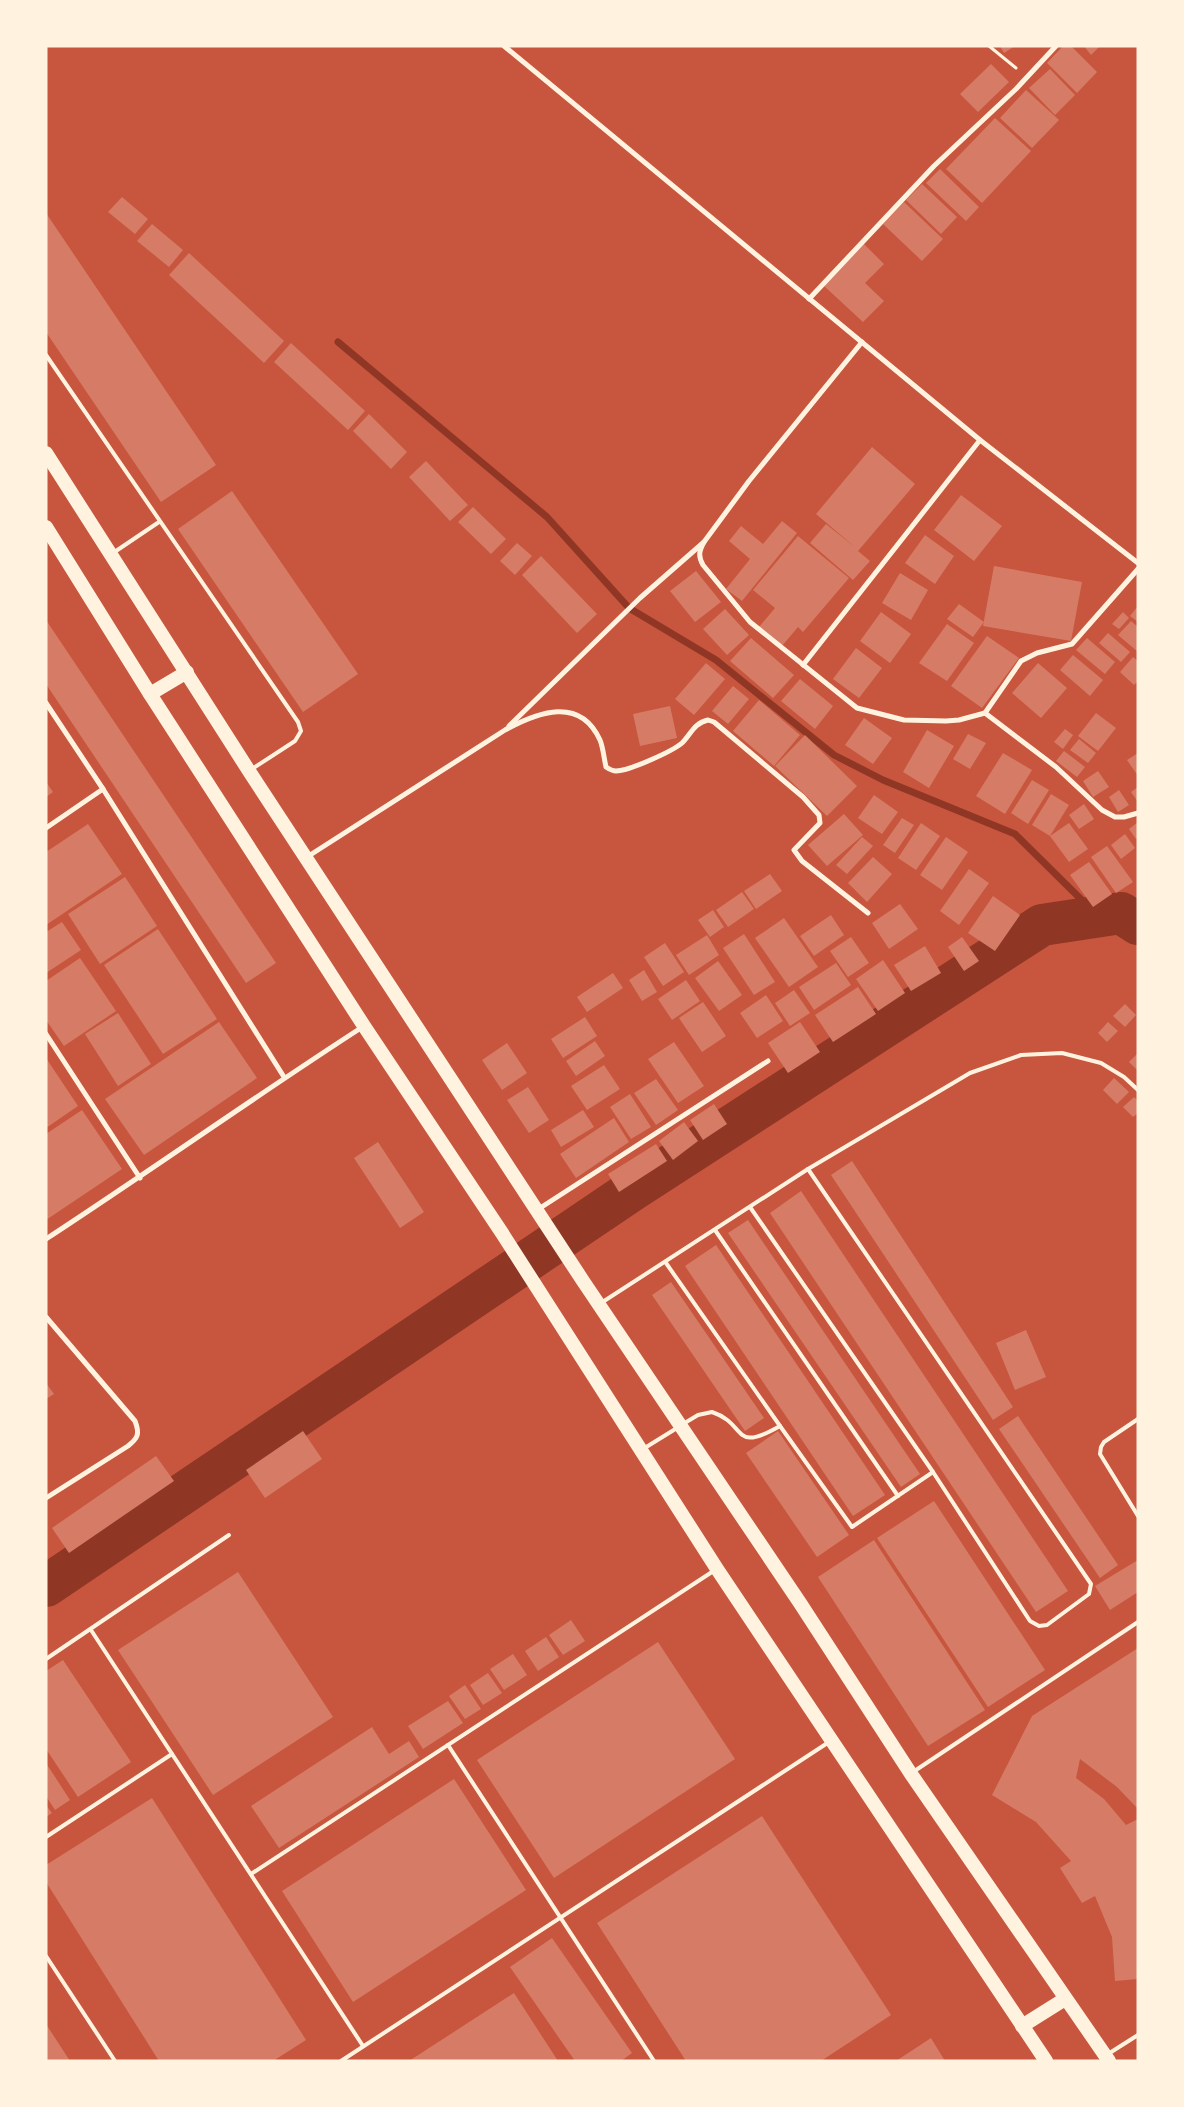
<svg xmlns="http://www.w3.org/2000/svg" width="1184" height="2107" font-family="'DM Sans',sans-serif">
	<rect width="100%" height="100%" fill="#c8553d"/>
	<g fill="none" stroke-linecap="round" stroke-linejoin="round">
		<polyline stroke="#8f3625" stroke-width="7" points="338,342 547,517 629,608 716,660 834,755 883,780 1015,834 1098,916"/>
		<polyline stroke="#8f3625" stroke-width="42" points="46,1586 634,1189 1042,925 1121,913 1138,924"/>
	</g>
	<g fill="#d67c66">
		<polygon points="1000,46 1015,46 1004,53"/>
		<polygon points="1063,46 1071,46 1097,72 1077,93 1047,63"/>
		<polygon points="1084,46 1100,46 1091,55"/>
		<polygon points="991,64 1009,82 978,112 960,94"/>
		<polygon points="1050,69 1075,95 1055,115 1029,88"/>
		<polygon points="1026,90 1059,120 1032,148 1000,118"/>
		<polygon points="995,118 1031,151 982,203 946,169"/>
		<polygon points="940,169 979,207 966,221 926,183"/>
		<polygon points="922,184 957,217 941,234 906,200"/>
		<polygon points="122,197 148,219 135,234 108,212"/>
		<polygon points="904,202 943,239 922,261 883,224"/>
		<polygon points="46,213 216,465 161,502 46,332"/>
		<polygon points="152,224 183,250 169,267 137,241"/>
		<polygon points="864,244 884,264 865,283 884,301 863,322 823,285"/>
		<polygon points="189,253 284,341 264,363 169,275"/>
		<polygon points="291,343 365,411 348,430 274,362"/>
		<polygon points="369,414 407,452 391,469 353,431"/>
		<polygon points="872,447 915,484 858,551 870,561 853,580 810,543 826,524 856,548 816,514"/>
		<polygon points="426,461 468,505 450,521 409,477"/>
		<polygon points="232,491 358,674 303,712 178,529"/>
		<polygon points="961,495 1002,526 974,561 934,530"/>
		<polygon points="473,507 506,539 491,554 458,522"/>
		<polygon points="782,521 797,533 742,601 726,589 750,559 729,541 741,526 763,544"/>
		<polygon points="925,535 954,556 935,584 905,563"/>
		<polygon points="798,536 849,578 803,632 798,627 782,646 759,627 775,608 753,590"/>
		<polygon points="517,543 532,556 515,575 500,561"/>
		<polygon points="541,556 597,614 577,633 522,575"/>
		<polygon points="994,566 1082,582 1071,641 983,626"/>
		<polygon points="696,571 721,602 695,622 670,591"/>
		<polygon points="900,573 928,590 911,620 882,603"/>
		<polygon points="959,604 984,622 973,637 947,619"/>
		<polygon points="1138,606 1138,622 1130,616"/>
		<polygon points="725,609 749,635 727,655 703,629"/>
		<polygon points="881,612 911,634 890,663 860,641"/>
		<polygon points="1123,612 1129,618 1119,629 1112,624"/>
		<polygon points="46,620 276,963 246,983 46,684"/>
		<polygon points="1131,621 1138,627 1138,652 1118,635"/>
		<polygon points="947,624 974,643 947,681 919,663"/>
		<polygon points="1108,633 1130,652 1121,662 1099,643"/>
		<polygon points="987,636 1019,658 982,708 951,686"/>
		<polygon points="751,638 794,675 773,698 730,661"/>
		<polygon points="1087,638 1115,662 1105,674 1076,650"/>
		<polygon points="856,648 882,668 859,698 833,679"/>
		<polygon points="1073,655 1103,680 1090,696 1060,670"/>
		<polygon points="1133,657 1138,661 1138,681 1134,685 1120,672"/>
		<polygon points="706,663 725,679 694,715 675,699"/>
		<polygon points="1038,663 1067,688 1041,718 1012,693"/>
		<polygon points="800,679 833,706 815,729 781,701"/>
		<polygon points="733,686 749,699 728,724 712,711"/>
		<polygon points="759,700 800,735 774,766 733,731"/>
		<polygon points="670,706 677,738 640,746 633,714"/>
		<polygon points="1096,713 1116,728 1098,751 1078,736"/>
		<polygon points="864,718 892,738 873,764 845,745"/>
		<polygon points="1065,729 1073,735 1063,749 1054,742"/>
		<polygon points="927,730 954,746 929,788 903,772"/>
		<polygon points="968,734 986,743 970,769 953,759"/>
		<polygon points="805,735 857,786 827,816 775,766"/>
		<polygon points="1079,739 1096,753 1088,763 1070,750"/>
		<polygon points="1064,751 1085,767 1077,777 1056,761"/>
		<polygon points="1003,753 1032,770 1005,814 976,796"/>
		<polygon points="1138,753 1138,776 1127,760"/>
		<polygon points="1098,771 1109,787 1093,797 1083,781"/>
		<polygon points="1032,780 1049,790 1028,824 1011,813"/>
		<polygon points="46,782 53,792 46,797"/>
		<polygon points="1138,787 1138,802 1131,792"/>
		<polygon points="1119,790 1129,805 1118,812 1109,797"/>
		<polygon points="1051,794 1069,805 1050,836 1032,825"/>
		<polygon points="874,795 898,812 882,834 858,818"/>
		<polygon points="1084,804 1094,819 1079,829 1069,815"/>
		<polygon points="844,814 863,835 827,866 808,845"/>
		<polygon points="902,818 914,825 895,853 883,845"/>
		<polygon points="1138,822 1138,838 1136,839 1129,829"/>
		<polygon points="921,823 940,836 916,870 898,858"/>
		<polygon points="1069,823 1088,849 1069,862 1050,836"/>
		<polygon points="88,824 122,874 46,925 46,852"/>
		<polygon points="1125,834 1135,848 1121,859 1111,845"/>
		<polygon points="862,837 873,846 847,874 836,865"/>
		<polygon points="946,837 968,852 942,890 920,875"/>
		<polygon points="1107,846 1133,882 1116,893 1091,857"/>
		<polygon points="873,857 892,874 867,902 848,883"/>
		<polygon points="1089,862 1112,894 1093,907 1070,875"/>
		<polygon points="969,869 989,883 959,925 940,911"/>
		<polygon points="770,874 782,891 756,909 744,891"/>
		<polygon points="125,877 157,926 100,964 68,914"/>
		<polygon points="742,892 754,909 728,927 716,910"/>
		<polygon points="993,896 1020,915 995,951 968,933"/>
		<polygon points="900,904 918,929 889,949 872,923"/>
		<polygon points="713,910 724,927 710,937 698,920"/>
		<polygon points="831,915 844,935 814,956 800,936"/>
		<polygon points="784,918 818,967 789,987 755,938"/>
		<polygon points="62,922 81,950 46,973 46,932"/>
		<polygon points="158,929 217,1019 163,1054 104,965"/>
		<polygon points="744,934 775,982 754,995 723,948"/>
		<polygon points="707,935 719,955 689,975 676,955"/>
		<polygon points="851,937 869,963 848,977 830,951"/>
		<polygon points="962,937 979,961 964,971 948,947"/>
		<polygon points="665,943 684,972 663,986 644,957"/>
		<polygon points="925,946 941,973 911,991 894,965"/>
		<polygon points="80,958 116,1011 64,1046 46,1020 46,981"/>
		<polygon points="883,960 905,993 878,1011 856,979"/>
		<polygon points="718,961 742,995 719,1011 695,978"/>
		<polygon points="836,963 851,985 814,1010 799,987"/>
		<polygon points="644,970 657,992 642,1001 629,980"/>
		<polygon points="613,973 623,988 587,1012 577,997"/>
		<polygon points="686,980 700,1001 672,1020 658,999"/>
		<polygon points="858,987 876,1014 833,1042 815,1015"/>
		<polygon points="794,990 810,1013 790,1026 775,1003"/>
		<polygon points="766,995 783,1021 757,1038 740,1013"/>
		<polygon points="703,1002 726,1036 702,1052 679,1018"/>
		<polygon points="1125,1004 1136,1015 1125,1027 1113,1016"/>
		<polygon points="118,1013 151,1064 118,1086 85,1034"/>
		<polygon points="585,1017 597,1036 563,1058 551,1039"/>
		<polygon points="219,1022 257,1078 144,1155 105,1099"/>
		<polygon points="800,1022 820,1052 788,1073 768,1043"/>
		<polygon points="1108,1022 1118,1031 1107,1042 1098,1033"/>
		<polygon points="595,1041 605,1056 576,1076 566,1061"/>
		<polygon points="674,1042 704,1086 678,1103 648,1059"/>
		<polygon points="507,1043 527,1073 502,1090 482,1060"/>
		<polygon points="1138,1053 1138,1071 1129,1062"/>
		<polygon points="46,1058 78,1106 46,1128"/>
		<polygon points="604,1065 620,1089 587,1110 571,1086"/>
		<polygon points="1114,1078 1129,1092 1117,1104 1103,1090"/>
		<polygon points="656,1079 678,1110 656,1125 634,1093"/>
		<polygon points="528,1087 549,1120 529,1133 507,1100"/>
		<polygon points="630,1094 651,1127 631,1139 610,1107"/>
		<polygon points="1134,1097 1138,1101 1138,1113 1133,1117 1123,1107"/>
		<polygon points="714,1104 727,1124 703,1140 690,1120"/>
		<polygon points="82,1110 122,1169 46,1220 46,1134"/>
		<polygon points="583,1110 594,1127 561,1147 551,1130"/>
		<polygon points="614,1118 629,1142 576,1178 560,1154"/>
		<polygon points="684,1122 698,1141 673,1160 659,1141"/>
		<polygon points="378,1142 424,1212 400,1228 354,1158"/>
		<polygon points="656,1144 667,1161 619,1192 608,1174"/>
		<polygon points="852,1161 1013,1407 993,1420 831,1175"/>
		<polygon points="801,1191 1068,1591 1036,1612 770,1213"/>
		<polygon points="748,1220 920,1474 901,1487 728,1233"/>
		<polygon points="716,1245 885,1495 853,1516 685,1266"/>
		<polygon points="671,1282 764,1418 745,1431 652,1295"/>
		<polygon points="1026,1330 1046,1377 1015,1390 996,1343"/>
		<polygon points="46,1383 54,1394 46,1399"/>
		<polygon points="1018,1416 1118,1565 1100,1578 999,1429"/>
		<polygon points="303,1431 322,1459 265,1498 246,1470"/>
		<polygon points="778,1431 849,1535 817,1557 746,1453"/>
		<polygon points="156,1456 174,1481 69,1553 52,1528"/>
		<polygon points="934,1501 1045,1670 988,1707 877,1538"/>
		<polygon points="874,1540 985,1710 928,1746 818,1577"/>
		<polygon points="1138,1560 1138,1592 1110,1610 1095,1586"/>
		<polygon points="238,1572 333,1717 213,1795 118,1650"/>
		<polygon points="571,1620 585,1641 563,1655 549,1635"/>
		<polygon points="546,1637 559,1657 538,1671 525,1651"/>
		<polygon points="658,1642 735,1759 554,1878 477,1760"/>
		<polygon points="1138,1648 1138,1809 1117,1787 1080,1759 1076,1778 1104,1799 1126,1825 1138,1819 1138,1979 1115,1981 1112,1937 1095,1896 1082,1903 1060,1868 1071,1861 1036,1822 992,1795 1032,1716"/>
		<polygon points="513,1654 527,1675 504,1690 490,1669"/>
		<polygon points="63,1660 131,1762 78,1797 46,1749 46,1671"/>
		<polygon points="488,1673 502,1693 483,1705 470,1685"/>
		<polygon points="465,1685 481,1709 465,1719 449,1696"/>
		<polygon points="448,1701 463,1723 423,1749 408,1726"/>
		<polygon points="372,1727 389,1754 409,1741 419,1757 279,1848 251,1806"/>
		<polygon points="46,1763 70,1800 55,1810 46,1796"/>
		<polygon points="454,1779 526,1890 353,2002 282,1891"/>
		<polygon points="152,1798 306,2040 273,2061 159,2061 46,1882 46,1865"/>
		<polygon points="46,1805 52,1813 46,1817"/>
		<polygon points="762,1816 891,2015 821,2061 686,2061 597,1923"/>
		<polygon points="552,1938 632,2053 621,2061 575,2061 510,1967"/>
		<polygon points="514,1993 558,2061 409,2061"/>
		<polygon points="46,2024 70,2061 46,2061"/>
		<polygon points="931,2038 945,2061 896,2061"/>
	</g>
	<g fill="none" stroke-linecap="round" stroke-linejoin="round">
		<polyline stroke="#fff3e0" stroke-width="3" points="989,46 1016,68"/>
		<g stroke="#fff3e0" stroke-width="4">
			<polyline points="46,355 298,722 301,731 295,741 252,769"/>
			<polyline points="113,553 159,522"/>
			<polyline points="750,1207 933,1472 1030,1621 1039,1626 1047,1625 1089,1594 1091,1584 808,1169"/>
			<polyline points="715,1230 898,1496"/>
			<polyline points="666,1263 780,1426"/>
			<polyline points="601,1303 808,1169 970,1073 1021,1055 1062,1053 1101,1063 1124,1077 1138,1090"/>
			<polyline points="1138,1419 1104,1442 1101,1447 1100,1454 1138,1516"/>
			<path d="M683,1424L698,1415L712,1412C748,1424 731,1454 780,1426L852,1527L933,1472"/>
			<polyline points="643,1449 677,1428"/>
			<polyline points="91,1630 363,2046"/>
			<polyline points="46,1659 229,1535"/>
			<polyline points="448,1745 654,2061"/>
			<polyline points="913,1772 1138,1622"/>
			<polyline points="46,1837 172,1754"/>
			<polyline points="251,1874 715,1570"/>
			<polyline points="46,1956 115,2061"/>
			<polyline points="1108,2054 1138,2035"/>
			<polyline points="341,2061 829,1742"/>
		</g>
		<g stroke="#fff3e0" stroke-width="5">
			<polyline points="504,46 980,440 1138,563"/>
			<polyline points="809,299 934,166 1016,89 1056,46"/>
			<path d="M704,542C699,551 698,556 703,565L750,622L857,708L904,720L946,721L959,720L985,713L1021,661L1037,653L1072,644L1138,569"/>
			<polyline points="803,665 980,440"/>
			<polyline points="46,703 103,789 284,1077"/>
			<polyline points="985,713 1056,767 1102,810 1115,817 1124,817 1138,813"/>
			<polyline points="509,726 640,598 704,542 749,481 862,342"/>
			<polyline points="46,828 103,789"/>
			<path d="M307,857L505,730C538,712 580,696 600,740C603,747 604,758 606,767C609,769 612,771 616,771C629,771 673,751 682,743C691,734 694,723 708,720L714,722L803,797L819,815L820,823L794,850L802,861L868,913"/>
			<polyline points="46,1034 140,1178"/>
			<polyline points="537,1210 768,1061"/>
			<path d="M46,1239C153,1169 257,1095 364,1026"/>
			<path d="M46,1317L135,1421C140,1434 138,1438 128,1446L46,1498"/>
		</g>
		<g stroke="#fff3e0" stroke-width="14">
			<polyline points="46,453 249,771 583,1281 800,1603 911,1774 1109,2061"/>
			<polyline points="46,527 150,694 364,1026 502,1233 717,1569 1046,2061"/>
			<polyline points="150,694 187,672"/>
			<polyline points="1022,2026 1065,1999"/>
		</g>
	</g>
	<rect width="1184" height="2107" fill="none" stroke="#fff3e0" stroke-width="95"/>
</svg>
